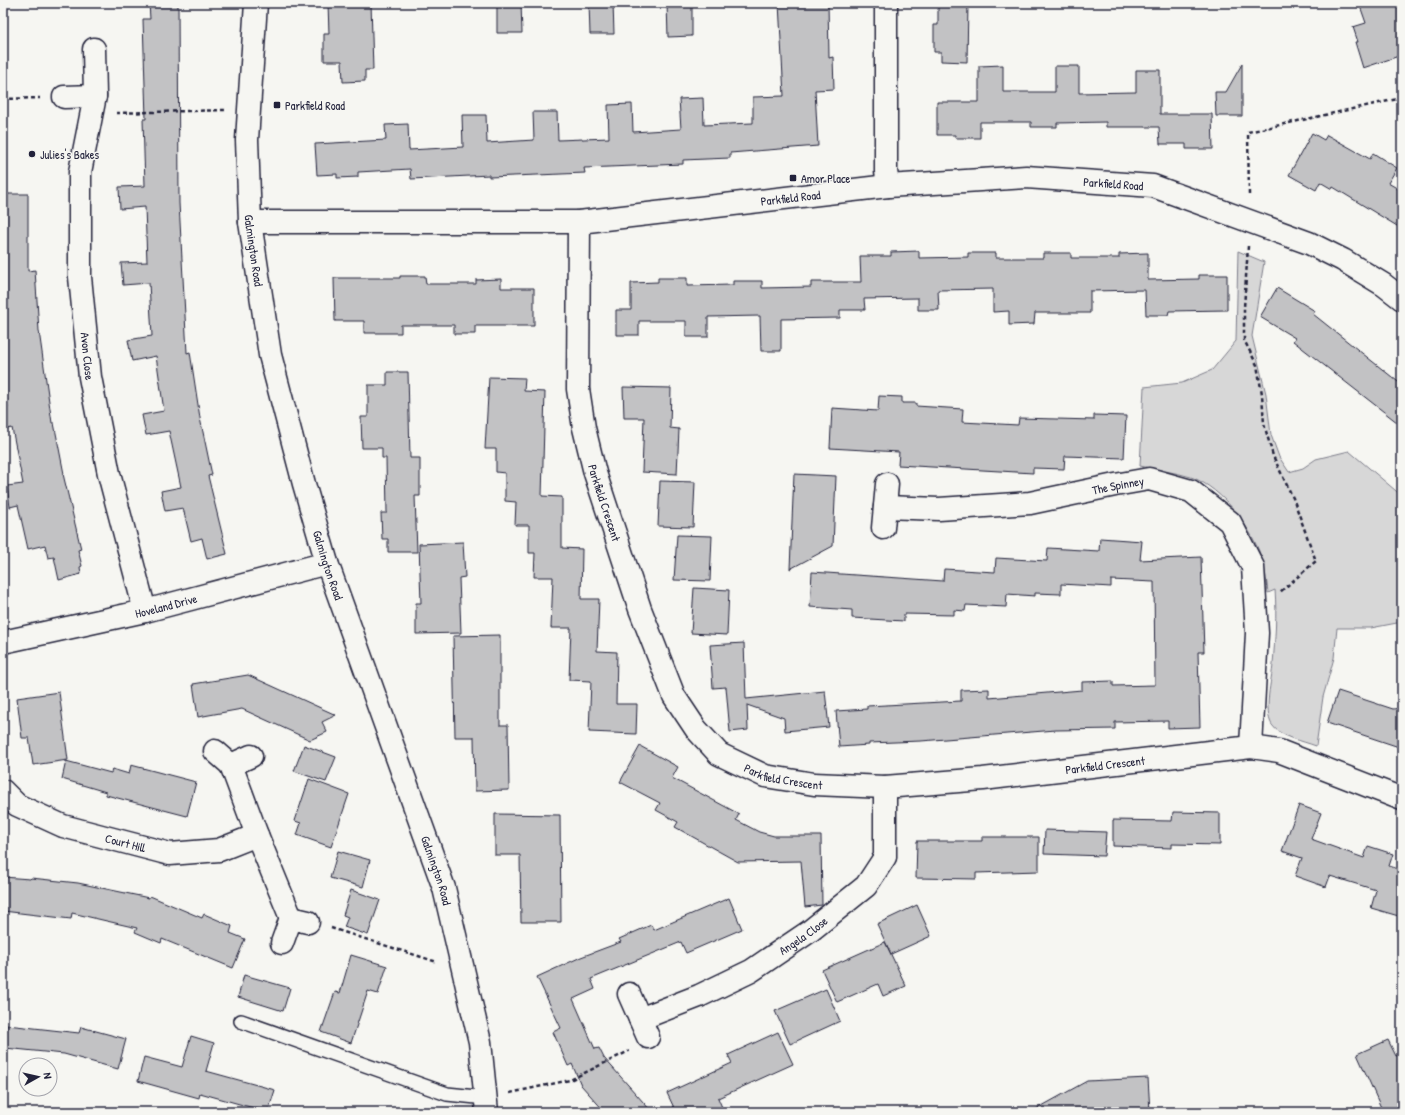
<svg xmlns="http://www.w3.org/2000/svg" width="1405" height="1115" font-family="'Patrick Hand',sans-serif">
	<rect width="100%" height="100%" fill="#f6f6f2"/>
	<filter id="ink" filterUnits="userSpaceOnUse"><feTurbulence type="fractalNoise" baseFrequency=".025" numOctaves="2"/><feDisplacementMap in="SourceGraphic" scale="8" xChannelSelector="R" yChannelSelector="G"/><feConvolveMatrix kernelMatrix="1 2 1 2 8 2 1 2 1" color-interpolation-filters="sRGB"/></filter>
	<g filter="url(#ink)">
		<path fill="#d7d7d7" stroke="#7c7c89" d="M1238,251L1264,262L1252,336L1266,394L1271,435L1279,457L1289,472L1303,468L1316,459L1349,451L1402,496V622L1371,628H1337L1334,658L1323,697L1316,746C1303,741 1280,737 1272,725C1263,710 1272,680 1273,664C1275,640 1277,614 1275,590L1268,593C1267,584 1266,573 1263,563C1255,532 1223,488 1191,477C1175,472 1157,470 1140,466L1144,387L1182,383L1212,370L1236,341Z"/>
		<g fill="#c2c2c4" stroke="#22223b">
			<polygon points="149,3 178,3 179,203 187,353 190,352 200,418 212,475 208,476 227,554 207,559 202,538 191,541 183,508 165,511 161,491 181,487 169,431 146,435 142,415 164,411 156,356 132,361 128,340 152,336 149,283 123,285 121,263 147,262 145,207 120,209 119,187 145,186 143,119 146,119 143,19 150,19"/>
			<polygon points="328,3 371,3 373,70 365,70 365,81 343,82 342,61 324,61 324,34 329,34"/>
			<polygon points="497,3 521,3 522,33 497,33"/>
			<polygon points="589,3 613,3 614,34 590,34"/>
			<polygon points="667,3 692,3 692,36 668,37"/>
			<polygon points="779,3 828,3 829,58 833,57 834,89 815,90 818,146 730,153 730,158 683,160 683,164 584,168 585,173 489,177 489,175 411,179 410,169 358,172 358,177 337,178 337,174 317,175 315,144 386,140 385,125 408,124 409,150 463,147 462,115 486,115 487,143 534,140 533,112 557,112 558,140 609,138 608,105 632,104 633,132 681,129 679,99 703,98 704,125 753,123 753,97 784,96"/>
			<polygon points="938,3 968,3 967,62 941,61 941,52 934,52 934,25 938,25"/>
			<polygon points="1359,3 1402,3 1402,55 1363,68 1355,42 1358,42 1353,27 1366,23"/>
			<polygon points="1242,64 1242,116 1216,116 1215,92 1226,92"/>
			<polygon points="1003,65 1003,92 1055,92 1055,66 1079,66 1079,93 1136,92 1136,70 1160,70 1160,114 1212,114 1213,149 1186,149 1186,144 1160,144 1159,127 1106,127 1106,122 1057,123 1057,127 1031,127 1031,122 980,122 980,138 955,138 955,135 937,135 937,102 979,102 979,66"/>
			<polygon points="1312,133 1324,140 1327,135 1370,159 1373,153 1397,168 1388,183 1402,191 1402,229 1333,187 1332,189 1320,182 1316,190 1289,175"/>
			<polygon points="3,194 28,194 28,271 35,270 39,331 52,423 54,423 64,474 63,474 81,549 78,550 82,566 80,567 81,574 59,580 54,557 48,558 45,545 28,549 18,505 10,507 7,486 23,484 12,428 3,430 3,408 8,408 3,376"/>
			<polygon points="919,251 919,258 968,257 968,253 996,253 996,258 1043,258 1043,253 1071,253 1071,258 1119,258 1119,254 1148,253 1148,280 1199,279 1199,275 1227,275 1227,310 1169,311 1168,315 1146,315 1145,290 1090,291 1090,313 1035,313 1034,324 1009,325 1009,311 993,312 993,289 938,290 939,310 918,310 918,298 864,299 865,310 840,310 840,318 781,319 781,351 761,351 760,316 708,317 708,337 686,337 686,321 639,321 639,335 616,335 616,310 631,310 631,283 658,282 658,278 687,278 687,286 733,285 733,281 762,281 762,288 811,287 811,282 861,282 860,256 891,256 891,252"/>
			<polygon points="400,276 425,276 426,284 476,284 476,280 501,279 501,288 534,288 534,326 475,326 475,334 454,334 454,325 401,325 401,333 364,333 364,321 335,321 334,278 400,278"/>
			<polygon points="1277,288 1315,311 1313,314 1402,385 1402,426 1293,341 1295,338 1260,317"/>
			<polygon points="387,372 408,372 410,458 420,458 420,496 415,496 417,552 388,552 388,539 382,539 381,513 387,513 386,458 382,458 382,448 362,448 361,417 368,417 368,385 387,385"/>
			<polygon points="489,377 525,378 524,391 545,392 542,496 562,497 562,548 582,549 581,599 599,599 597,651 617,652 616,704 637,704 636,734 589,732 591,681 569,680 571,628 551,628 553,577 534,577 535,553 529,553 529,525 515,525 516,502 505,501 505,473 496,472 496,449 485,449"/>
			<polygon points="623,387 671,388 670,428 679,429 677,474 642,472 644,418 624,418"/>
			<polygon points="879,396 902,397 902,403 916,403 916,406 963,409 962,422 1018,425 1019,418 1094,420 1094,415 1126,416 1124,458 1065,456 1064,469 1033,468 1033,473 898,465 899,452 830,448 832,408 878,411"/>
			<polygon points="794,474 836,476 833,546 790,569"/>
			<polygon points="660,481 695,482 693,527 658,526"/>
			<polygon points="677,535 712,536 710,581 674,580"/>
			<polygon points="1100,538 1142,541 1140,560 1201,557 1204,652 1198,652 1200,727 1168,728 1168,721 1115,722 1115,729 1056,730 921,741 869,743 869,745 839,747 836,711 867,709 867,706 961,701 961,690 989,689 989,698 1082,690 1082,682 1113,681 1113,686 1155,685 1154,582 1111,580 1111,587 1061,584 1061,594 1035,593 1035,596 1007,594 1006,607 966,605 965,611 954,610 954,615 904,614 904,621 852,618 852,610 810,607 812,572 943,581 944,569 995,572 996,558 1047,561 1048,548 1099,551"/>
			<polygon points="463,542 465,577 459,578 461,633 416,634 416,603 421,603 419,544"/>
			<polygon points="694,588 729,590 727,635 691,633"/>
			<polygon points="500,635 500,725 508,725 509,790 475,791 474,737 455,737 453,636"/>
			<polygon points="744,643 746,699 825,691 829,727 785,731 784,718 747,705 748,730 730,732 726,687 713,688 710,645"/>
			<polygon points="248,675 336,715 322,722 327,732 310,740 242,709 198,717 193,684"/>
			<polygon points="1338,691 1393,709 1402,708 1402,748 1327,723"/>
			<polygon points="59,692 68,760 33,765 29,738 22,738 17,698"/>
			<polygon points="304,745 336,757 326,782 294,771"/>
			<polygon points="640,746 678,767 672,778 739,814 736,820 759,832 774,836 821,836 822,905 805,907 801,861 738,862 675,827 678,822 656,810 660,803 620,782"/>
			<polygon points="66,761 111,773 112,769 129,774 131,765 196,782 187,816 106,795 106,792 62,779"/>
			<polygon points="309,779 349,794 331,847 297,835 301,823 295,821"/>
			<polygon points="1299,805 1321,813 1311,839 1364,858 1368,846 1393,854 1389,866 1402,870 1402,917 1371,908 1376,890 1330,876 1326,887 1295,876 1302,858 1282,851"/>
			<polygon points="1173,812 1220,813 1220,845 1172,844 1172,848 1113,846 1113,820 1172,821"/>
			<polygon points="495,814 560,815 561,922 521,922 520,855 495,855"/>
			<polygon points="1045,830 1106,832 1104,856 1044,854"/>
			<polygon points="982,837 1039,837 1039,871 976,873 976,879 916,878 917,841 982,841"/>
			<polygon points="338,851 370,860 363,887 330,878"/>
			<polygon points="3,877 30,879 31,878 78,883 149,898 150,896 202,918 204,914 232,926 230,933 245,939 233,968 162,939 161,943 135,932 137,928 72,913 71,919 3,911"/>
			<polygon points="351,890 380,900 368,935 344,927 348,917 343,915"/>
			<polygon points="729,898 742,929 686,953 681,942 591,979 595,989 573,999 595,1049 599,1048 604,1058 652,1112 605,1112 581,1085 572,1064 568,1066 553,1032 561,1028 537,977 581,957 621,942 619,939 651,925 654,930"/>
			<polygon points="917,905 931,936 891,954 877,924"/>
			<polygon points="885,942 906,986 883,996 878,984 837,1002 822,970"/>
			<polygon points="351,955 387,966 378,994 368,991 351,1043 321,1032 335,992 340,993"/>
			<polygon points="244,975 290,988 283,1011 238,997"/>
			<polygon points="826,989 840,1021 790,1044 775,1011"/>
			<polygon points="7,1025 79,1033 81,1027 126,1039 118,1069 64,1054 5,1048"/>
			<polygon points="778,1032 793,1064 718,1098 724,1112 676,1112 667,1093 732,1063 728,1055"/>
			<polygon points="191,1036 214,1043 206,1071 275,1090 268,1112 200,1093 199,1098 138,1081 144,1057 182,1067"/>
			<polygon points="1388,1040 1396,1056 1402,1054 1402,1112 1383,1112 1357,1054"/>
			<polygon points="1148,1078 1150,1112 1031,1112 1087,1081"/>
		</g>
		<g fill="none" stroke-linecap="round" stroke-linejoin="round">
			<g stroke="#22223b" stroke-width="16">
				<polyline id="lane" points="241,1021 447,1094 486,1098"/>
			</g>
			<g stroke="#22223b" stroke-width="25">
				<g id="street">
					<path id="s1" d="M256,3L247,140L250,222L270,355L304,484L327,563L444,888L480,1042L487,1112"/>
					<polyline points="886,3 886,171 888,186"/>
					<path id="s2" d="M94,49L95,96L80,172V277L90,377L109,474L145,611"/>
					<polyline points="64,97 95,96"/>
					<path id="s3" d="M250,222H579L888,186L1026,177L1153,186L1309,243L1343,260L1384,285L1402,299"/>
					<path id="s4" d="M579,222L578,389L584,428L595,473L640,609L674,696L696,729L719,754L765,776L814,784L885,787L983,779L1251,747L1279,751L1402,799"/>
					<path id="s5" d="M885,507L939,509L1030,503L1115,485L1149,479L1191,491L1230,522L1253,567L1257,633L1251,747"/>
					<polyline points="883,528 887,484"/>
					<path id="s6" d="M3,642L145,611L327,563"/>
					<polyline points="215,751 231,765 251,756"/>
					<path id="s7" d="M3,791L17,805L63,826L170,854L219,850L257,835L231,765"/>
					<polyline points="257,835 291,918"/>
					<polyline points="282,943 291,918 308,922"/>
					<polyline points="629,994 648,1037"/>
					<path id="s8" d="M640,1019L699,996L751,971L810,931L866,886L885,857V787"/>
				</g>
			</g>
			<g stroke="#22223b" stroke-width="2.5" stroke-dasharray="4 3" stroke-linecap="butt">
				<polyline points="3,99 40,98"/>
				<polyline points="116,113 225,110"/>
				<polyline points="1249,195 1248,132 1402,98"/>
				<polyline points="1248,246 1244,308 1244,340 1257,365 1262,394 1264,424 1273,456 1293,498 1316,561 1280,592"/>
				<polyline points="331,928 437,962"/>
				<polyline points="510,1093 570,1080 629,1051"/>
			</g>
			<use href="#lane" stroke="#f6f6f2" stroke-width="13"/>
			<use href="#street" stroke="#f6f6f2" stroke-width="22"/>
		</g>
	</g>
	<g fill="#22223b" stroke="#f6f6f2" stroke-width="1.5">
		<rect x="273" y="101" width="8" height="8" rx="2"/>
		<circle cx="32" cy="154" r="4"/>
		<rect x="789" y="174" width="8" height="8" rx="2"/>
	</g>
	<g text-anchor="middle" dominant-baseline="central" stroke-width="3" stroke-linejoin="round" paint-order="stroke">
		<g font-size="12" fill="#22223b" stroke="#f6f6f2" text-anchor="start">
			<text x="285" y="105">Parkfield Road</text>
			<text x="40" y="154">Julies's Bakes</text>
			<text x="801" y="178">Amor Place</text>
		</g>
		<g font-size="12" fill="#22223b" stroke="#f6f6f2">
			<text stroke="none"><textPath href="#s3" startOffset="866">Parkfield Road</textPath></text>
			<text stroke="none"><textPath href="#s3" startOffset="542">Parkfield Road</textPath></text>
			<text stroke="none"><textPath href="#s1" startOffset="248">Galmington Road</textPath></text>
			<text stroke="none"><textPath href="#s2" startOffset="309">Avon Close</textPath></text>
			<text stroke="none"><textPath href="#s5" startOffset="235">The Spinney</textPath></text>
			<text stroke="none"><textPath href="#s4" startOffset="284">Parkfield Crescent</textPath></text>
			<text stroke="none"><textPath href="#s1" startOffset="572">Galmington Road</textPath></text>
			<text stroke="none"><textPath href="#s6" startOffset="167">Hoveland Drive</textPath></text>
			<text stroke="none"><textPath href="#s4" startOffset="956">Parkfield Crescent</textPath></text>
			<text stroke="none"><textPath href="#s4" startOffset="632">Parkfield Crescent</textPath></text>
			<text stroke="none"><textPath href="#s7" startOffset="135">Court Hill</textPath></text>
			<text stroke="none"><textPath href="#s1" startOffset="896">Galmington Road</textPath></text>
			<text stroke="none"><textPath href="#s8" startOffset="184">Angela Close</textPath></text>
		</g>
	</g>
	<rect width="1405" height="1115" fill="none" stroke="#f6f6f2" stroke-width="16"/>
	<rect x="8" y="8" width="1389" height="1099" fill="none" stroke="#22223b" stroke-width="1.5" filter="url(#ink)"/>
	<g transform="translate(38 1077) rotate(82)"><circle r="19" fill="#f6f6f2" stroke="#a1a1a9"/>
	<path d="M0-3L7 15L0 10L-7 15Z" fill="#22223b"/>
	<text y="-6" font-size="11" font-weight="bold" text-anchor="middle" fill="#22223b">N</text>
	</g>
</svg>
